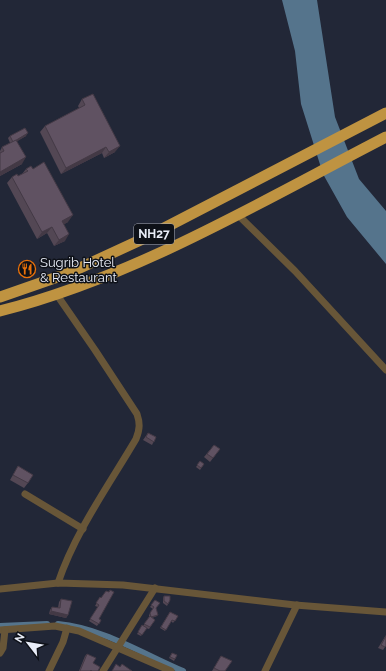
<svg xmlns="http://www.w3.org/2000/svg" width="386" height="671" font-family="Raleway,sans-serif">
	<rect width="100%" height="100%" fill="#222737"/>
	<polygon fill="#55748c" points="282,0 317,0 335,117 359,179 386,211 386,264 347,217 323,174 301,104 295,51"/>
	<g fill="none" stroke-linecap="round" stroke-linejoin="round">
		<g stroke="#55748c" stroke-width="6">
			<path d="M58,624C102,628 143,654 183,671"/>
			<polyline points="0,626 47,624"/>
		</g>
		<g stroke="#685638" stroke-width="7">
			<polyline points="237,214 295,271 386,370"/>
			<path d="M57,295L95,350L137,414C140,423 140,429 136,439C109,485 75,532 58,583"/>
			<polyline points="25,494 83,529"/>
			<polyline points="0,589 58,583 123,585 295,605 386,612"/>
			<polyline points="0,630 55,626 79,631 171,671"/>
			<polyline points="0,653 3,648 5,630"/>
			<polyline points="49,671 63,642 67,628"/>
			<polyline points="103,671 155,588"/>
			<polyline points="265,671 297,605"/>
		</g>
		<g stroke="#bf9341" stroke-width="11">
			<polyline points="0,297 69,273 147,237 386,113"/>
			<path d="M0,311C135,277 262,201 386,137"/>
		</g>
	</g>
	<g fill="#534754">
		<polygon points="82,99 115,152 104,158 102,153 61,174 40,132 45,126 79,108 78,106"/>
		<polygon points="10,136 26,136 17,141 22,164 0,176 0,151 2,147 10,143 8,138"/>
		<polygon points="26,169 68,222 64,224 65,241 54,246 47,233 37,239 7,183 12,177 18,176 22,174"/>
		<polygon points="148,433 156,437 152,445 143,440"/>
		<polygon points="214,445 220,449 210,462 204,457"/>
		<polygon points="200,461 204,464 200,470 196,467"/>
		<polygon points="18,466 28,483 24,488 10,480"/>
		<polygon points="164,596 170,600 167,606 163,603 163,598"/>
		<polygon points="100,597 99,619 101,620 97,626 89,621 98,607 95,606"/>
		<polygon points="61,599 68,615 66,618 49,614 50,610 52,607 58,608 59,602"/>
		<polygon points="155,600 157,616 152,618 155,620 149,629 146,628 141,636 137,634 142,625 143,626 149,617 149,615 153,609 150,607"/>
		<polygon points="170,612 178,616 173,623 171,621 165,631 160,628"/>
		<polygon points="386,635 385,647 383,650 378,648"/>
		<polygon points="172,653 177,655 174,661 169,658"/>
		<polygon points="87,654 93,663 98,671 79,671 85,656"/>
		<polygon points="221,656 225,671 212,671"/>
	</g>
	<g fill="#433945">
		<polygon points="28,133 26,136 11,145 13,142"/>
		<polygon points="120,146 115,152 104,158 109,152"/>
		<polygon points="106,147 102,153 61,174 66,168"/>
		<polygon points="26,157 22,164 0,176 0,172"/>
		<polygon points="73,215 68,222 58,228 62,221"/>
		<polygon points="52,227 47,233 37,239 42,232"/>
		<polygon points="69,234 65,241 54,246 59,240"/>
		<polygon points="51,611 68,615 66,618 49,614"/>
		<polygon points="158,615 157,616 150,618 151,617"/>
	</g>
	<g fill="#605262" stroke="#433945">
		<polygon points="93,94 120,146 109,152 106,147 66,168 45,126 85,105 82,99"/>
		<polygon points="25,128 28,133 13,142 10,136"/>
		<polygon points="16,140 26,157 0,172 0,153 4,151 2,147"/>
		<polygon points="44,162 73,215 62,221 69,234 59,240 52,227 42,232 12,177 17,174 18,176 28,171 26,169 31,166 33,169"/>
		<polygon points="148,433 156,437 154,442 146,437"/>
		<polygon points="214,445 220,449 213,458 207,454"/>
		<polygon points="200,461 204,464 201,468 197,465"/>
		<polygon points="18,466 33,475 28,483 13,475"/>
		<polygon points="110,590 114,592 99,619 101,620 99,624 90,619 99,605 96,603 100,597 101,598 106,591 109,592"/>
		<polygon points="164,596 170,596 170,600 168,604 164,601"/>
		<polygon points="61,599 72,601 68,615 51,611 52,607 60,608"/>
		<polygon points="155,600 160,603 156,608 158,615 151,617 150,613 154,607 151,605"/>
		<polygon points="170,612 178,616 175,621 172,620 166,630 161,627"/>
		<polygon points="150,616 155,620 150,627 144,624"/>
		<polygon points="142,625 147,628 142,635 138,632"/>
		<polygon points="386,636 386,646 385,647 381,645"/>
		<polygon points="172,653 177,655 175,659 170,657"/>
		<polygon points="87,654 96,658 93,663 100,667 98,671 92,671 91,670 90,671 80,671"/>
		<polygon points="221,656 232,661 225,671 220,671 214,668"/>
		<polygon points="116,664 120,667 122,664 132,671 112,671"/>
	</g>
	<defs>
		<g id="restaurant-ring" transform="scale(0.9)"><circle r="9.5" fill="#0e1118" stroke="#e8710a" stroke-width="1.5"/><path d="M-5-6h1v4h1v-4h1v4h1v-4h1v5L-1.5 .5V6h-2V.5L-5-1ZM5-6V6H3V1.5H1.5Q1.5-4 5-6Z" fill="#e8710a"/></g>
	</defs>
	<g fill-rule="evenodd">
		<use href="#restaurant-ring" x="27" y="269"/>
	</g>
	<g text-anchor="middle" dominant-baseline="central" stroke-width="3" stroke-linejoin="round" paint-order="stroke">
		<rect fill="#0e1118" stroke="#a7abb5" stroke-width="1" x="134" y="224" width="40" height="20" rx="3"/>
		<g font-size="12" font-weight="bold" fill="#e9edf8">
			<text x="154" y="234">NH27</text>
		</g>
		<g font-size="13" fill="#e9edf8" stroke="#0e1118" text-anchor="start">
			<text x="40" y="262">Sugrib Hotel<tspan x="40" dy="15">&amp; Restaurant</tspan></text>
		</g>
	</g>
	<g transform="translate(28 643) rotate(301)" stroke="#0e1118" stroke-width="3" paint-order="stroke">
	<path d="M0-3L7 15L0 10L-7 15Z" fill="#e9edf8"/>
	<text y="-6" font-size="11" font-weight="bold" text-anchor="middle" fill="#e9edf8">N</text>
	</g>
</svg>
